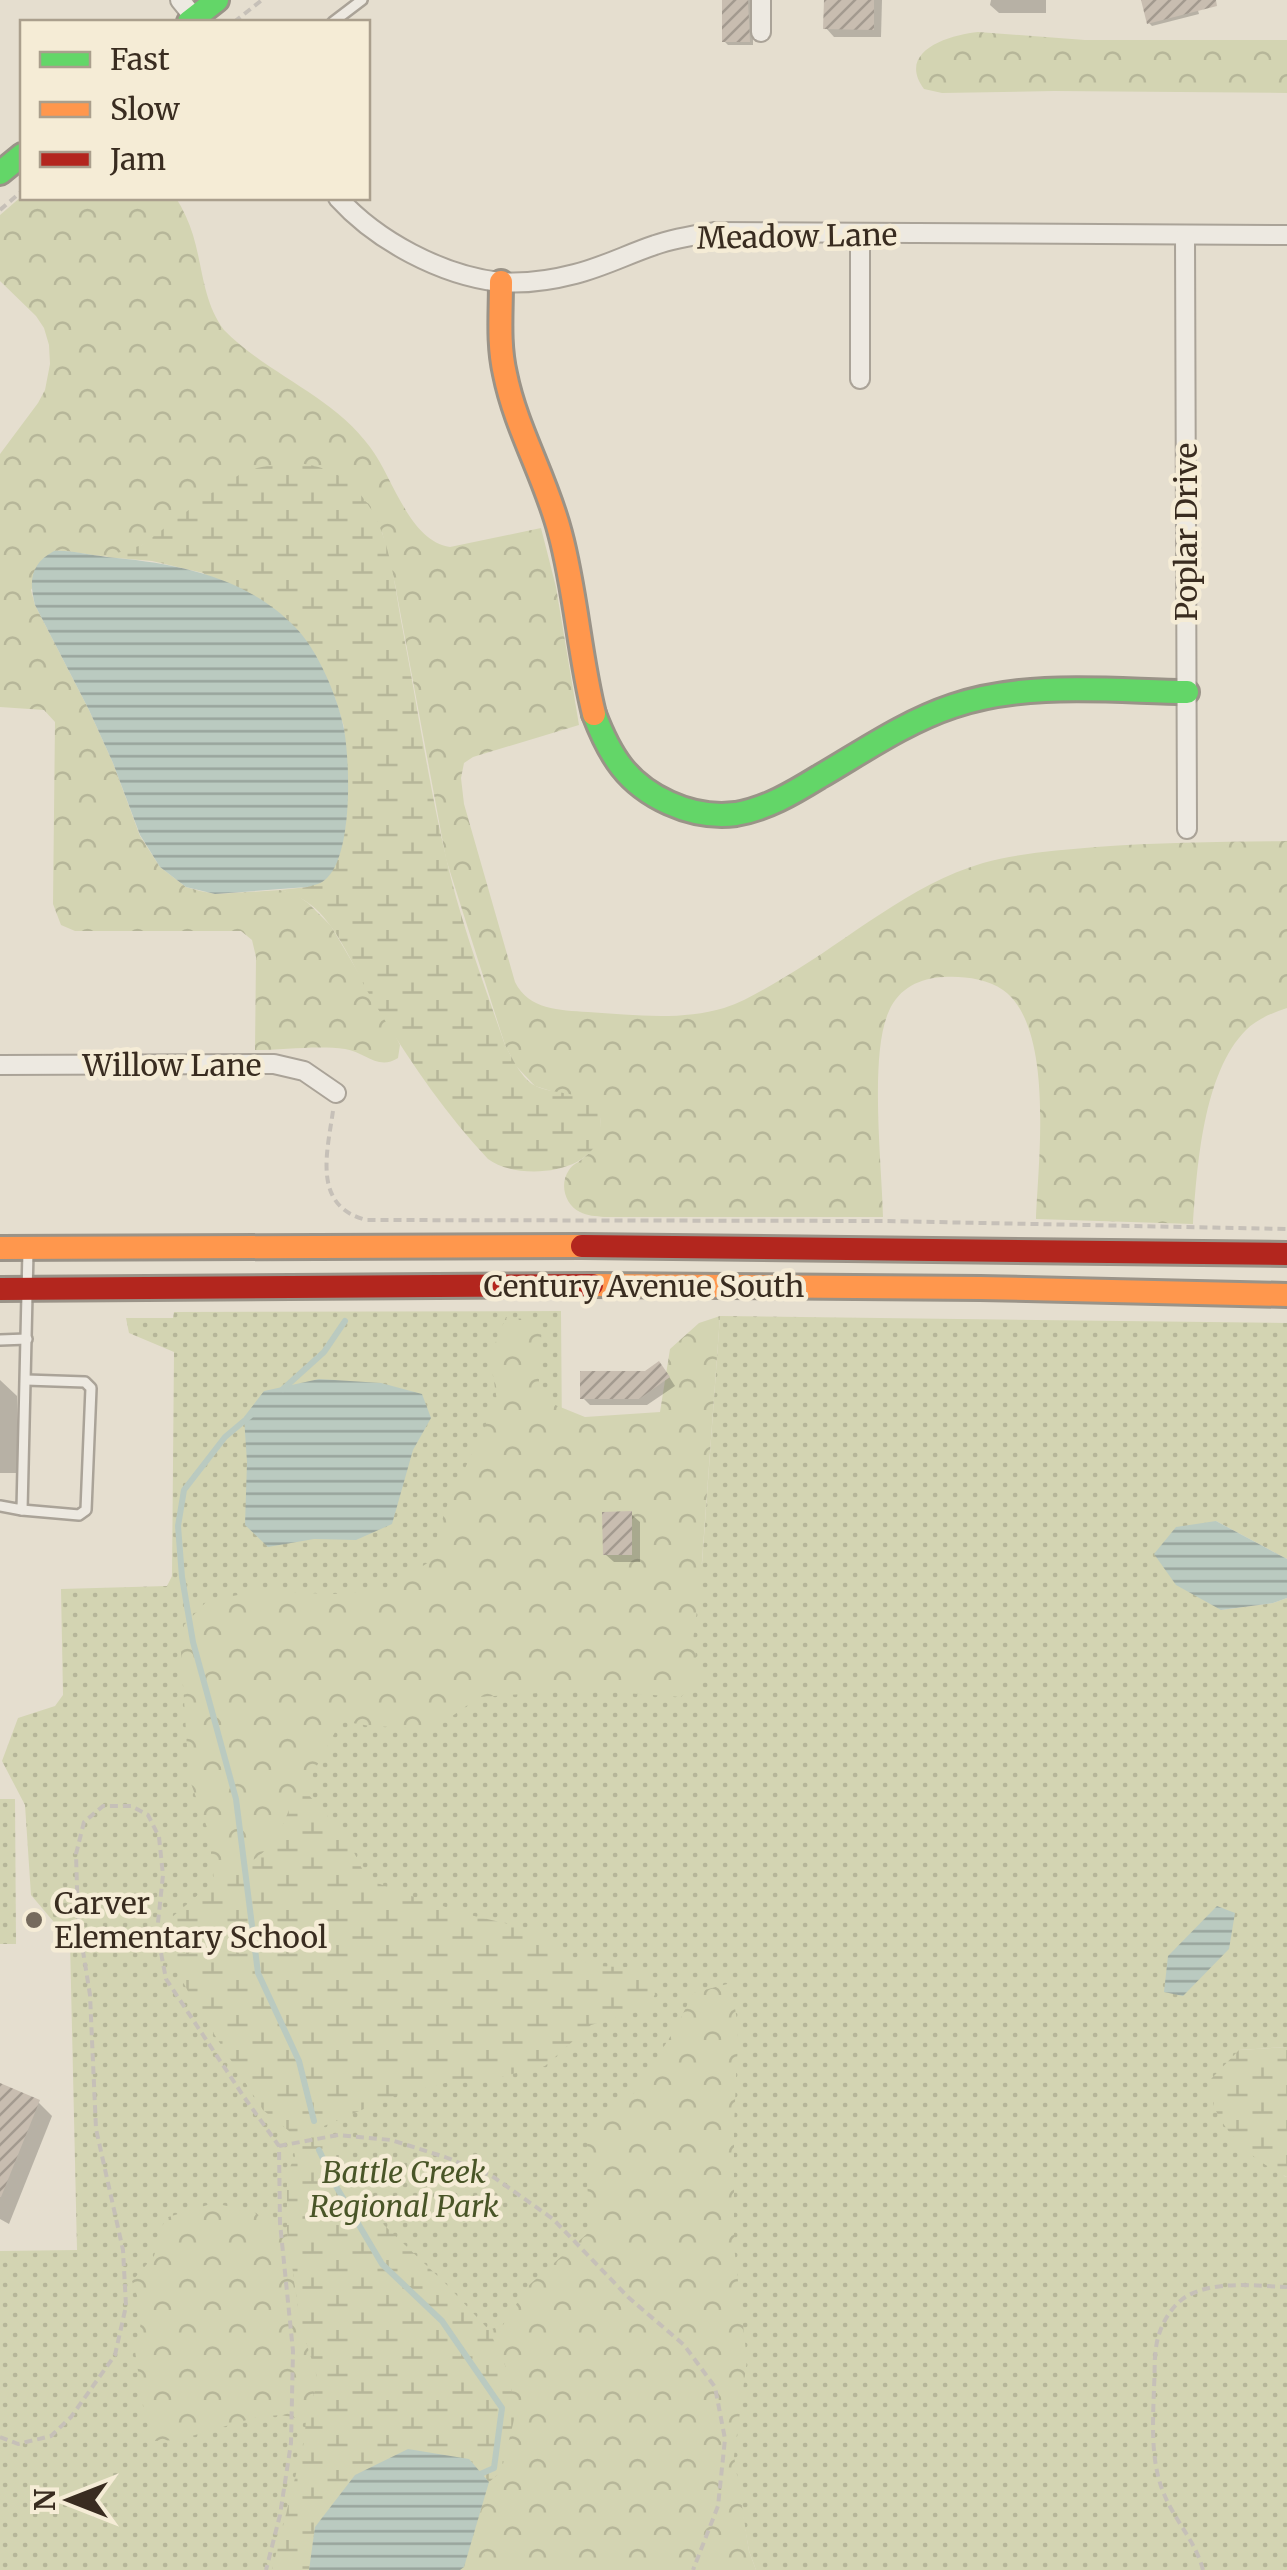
<svg xmlns="http://www.w3.org/2000/svg" width="1287" height="2570" font-family="Merriweather,serif">
	<defs>
		<pattern id="green-dots" width="8" height="8" patternUnits="userSpaceOnUse" patternTransform="scale(2.5)"><rect width="8" height="8" fill="#d3d4b2"/><path d="M2 2h.1M6 6h.1" fill="none" stroke="#b6b699" stroke-width="1.8" stroke-linecap="round"/></pattern>
		<pattern id="forest-crowns" width="20" height="18" patternUnits="userSpaceOnUse" patternTransform="scale(2.5)"><rect width="20" height="18" fill="#d3d4b2"/><path d="M2 6a3 3 0 1 1 6 0M12 15a3 3 0 1 1 6 0" fill="none" stroke="#b6b699"/></pattern>
		<pattern id="wetland-marsh" width="20" height="14" patternUnits="userSpaceOnUse" patternTransform="scale(2.5)"><rect width="20" height="14" fill="#d3d4b2"/><path d="M1 5h8M5 5V1M11 12h8M15 12V8" fill="none" stroke="#b6b699"/></pattern>
		<pattern id="water-rules" width="6" height="5" patternUnits="userSpaceOnUse" patternTransform="scale(2.5)"><rect width="6" height="5" fill="#bacac0"/><path d="M0 2.5h6" fill="none" stroke="#98a49c"/></pattern>
		<pattern id="building-hatch" width="6" height="6" patternUnits="userSpaceOnUse" patternTransform="scale(2.5)"><rect width="6" height="6" fill="#c8bdb0"/><path d="M-1 1l2-2M0 6l6-6M5 7l2-2" fill="none" stroke="#a39a8f"/></pattern>
	</defs>
	<rect width="100%" height="100%" fill="#e5decf"/>
	<g fill="url(#green-dots)">
		<polygon points="561,1311 563,1564 702,1564 720,1316 1287,1323 1287,1559 1216,1521 1221,1610 1273,1603 1287,1598 1287,2047 1239,2050 1284,2176 1287,2177 1287,2570 756,2570 749,2551 743,2517 744,2570 0,2570 0,2251 77,2250 70,1941 31,1895 25,1805 2,1761 18,1718 55,1706 63,1695 61,1589 167,1586 172,1576 174,1352 129,1333 126,1318 173,1318 174,1312"/>
		<polygon points="0,1799 15,1799 16,1944 0,1944"/>
	</g>
	<g fill="url(#forest-crowns)">
		<path d="M978,32L1085,40H1287V93L1054,91L942,93L924,89C896,51 949,35 978,32Z"/>
		<path d="M22,196L176,198C183,209 189,222 193,235C203,268 203,302 224,330C267,374 333,396 370,447C393,477 409,541 450,547L541,528L556,587L579,725L473,757L464,763L461,778L464,804L515,982C529,1010 559,1010 588,1012C632,1015 681,1021 724,1008C746,1001 766,988 785,977C851,938 909,885 983,863C1020,853 1059,850 1096,847C1160,842 1223,842 1287,841V1008C1272,1013 1257,1019 1246,1030C1203,1073 1197,1167 1193,1224L1036,1219C1038,1163 1055,1027 1003,990C987,979 964,976 944,977C920,978 899,988 889,1011C869,1054 882,1166 883,1217H604C596,1216 587,1216 580,1212C565,1205 559,1184 569,1170C573,1164 576,1164 581,1160C595,1150 602,1133 600,1117L551,1091L535,1086L516,1066L505,1045L446,859L395,584L382,532L186,514C162,532 134,558 102,556C85,555 70,550 54,551L31,590L35,605L89,710L113,763L140,836L160,867L186,887L200,891L216,894L280,890L295,894L308,903L331,926L396,1037L400,1045L398,1058C378,1071 365,1052 345,1049C317,1045 284,1050 255,1050L256,957L252,940L241,931H75L61,925L53,904L55,722L44,710L0,707V454L38,403L45,390L50,364L49,345L44,328L36,316L0,281V215Z"/>
		<polygon points="720,1316 700,1588 693,1640 700,1678 681,1697 584,1690 479,1697 434,1729 370,1726 341,1721 313,1773 307,1793 292,1803 275,1843 245,1867 214,1881 209,1833 189,1778 181,1653 184,1625 207,1601 258,1591 333,1594 386,1590 429,1562 446,1508 497,1401 490,1356 506,1317 542,1321 538,1398 585,1417 660,1412 670,1349 699,1323"/>
		<polygon points="731,1983 738,2027 734,2128 734,2246 747,2360 734,2456 749,2551 756,2570 460,2570 464,2567 489,2482 501,2472 509,2374 489,2330 503,2325 528,2286 588,2233 587,2130 635,2092 677,2026 693,1993"/>
		<polygon points="214,2203 253,2212 287,2230 300,2322 318,2380 306,2420 281,2415 257,2417 178,2440 153,2441 144,2411 135,2351 143,2313 132,2281 154,2256 165,2218"/>
	</g>
	<g fill="url(#wetland-marsh)">
		<path d="M282,463C322,462 349,474 371,509C391,543 395,588 402,626C417,703 428,781 446,857C460,921 484,984 505,1045C513,1059 519,1074 532,1084C551,1096 584,1089 597,1109C601,1116 601,1124 600,1132C594,1175 517,1181 488,1159C444,1112 408,1059 375,1004C357,975 343,937 319,912C308,901 295,894 280,890L307,887L336,862L345,828L347,811L344,727L335,698L314,654L203,573L152,561L105,557L142,545L222,485L239,475L257,468Z"/>
		<polygon points="307,1793 347,1838 367,1879 414,1897 474,1916 539,1931 569,1956 596,1966 642,1968 655,1994 649,2008 591,2025 545,2066 492,2079 445,2083 399,2094 324,2126 332,2148 347,2158 384,2225 446,2284 489,2330 509,2374 515,2416 501,2472 489,2482 469,2459 315,2527 309,2570 272,2570 304,2442 306,2420 318,2380 300,2322 287,2230 287,2174 295,2156 289,2131 263,2110 196,2006 171,1960 171,1918 214,1881 245,1867 275,1843 292,1803"/>
		<path d="M1287,2047V2177C1259,2164 1230,2140 1216,2111C1211,2102 1212,2089 1211,2079L1239,2050Z"/>
	</g>
	<g fill="url(#water-rules)">
		<path d="M54,551C71,550 89,555 107,557C174,563 246,576 295,627C318,650 338,698 344,729C350,763 353,852 327,878C321,884 315,885 307,887L215,894L186,887L160,867L140,835L113,763L89,710L35,605C29,581 30,564 54,551Z"/>
		<polygon points="319,1379 381,1383 422,1394 431,1418 413,1450 392,1524 356,1540 314,1539 268,1547 245,1525 247,1462 244,1417 264,1391"/>
		<polygon points="1216,1521 1287,1559 1287,1598 1273,1603 1221,1610 1176,1585 1154,1554 1176,1527"/>
		<polygon points="1217,1906 1235,1913 1229,1949 1183,1996 1164,1992 1168,1956"/>
		<polygon points="408,2449 469,2459 489,2482 464,2567 460,2570 309,2570 315,2527 355,2475"/>
	</g>
	<g fill="#0003">
		<polygon points="724,0 753,0 753,45 728,45 724,41"/>
		<polygon points="826,0 882,0 881,37 834,37 826,28"/>
		<polygon points="991,0 1046,0 1046,13 999,13 990,5"/>
		<polygon points="1143,0 1195,0 1199,14 1152,26 1149,23"/>
		<polygon points="666,1372 675,1386 647,1405 590,1405 583,1398"/>
		<polygon points="0,1380 17,1396 18,1473 0,1473"/>
		<polygon points="631,1514 640,1522 640,1562 614,1562 605,1554"/>
		<polygon points="0,2086 38,2102 52,2116 9,2224 0,2219"/>
	</g>
	<g fill="none" stroke-linecap="round" stroke-linejoin="round">
		<g stroke="#bacac0" stroke-width="6">
			<polyline points="283,1389 324,1352 345,1321"/>
			<polyline points="250,1416 225,1437 184,1490 178,1526 182,1577 193,1642 236,1799 258,1973 299,2061 314,2121"/>
			<polyline points="319,2150 337,2188 382,2264 442,2321 502,2408 494,2468 476,2476"/>
		</g>
	</g>
	<g fill="url(#building-hatch)">
		<polygon points="722,0 748,0 750,42 722,42"/>
		<polygon points="824,0 874,0 874,30 823,29"/>
		<polygon points="1141,0 1216,0 1217,6 1147,24"/>
		<polygon points="659,1361 670,1377 639,1399 580,1399 580,1371 645,1371"/>
		<polygon points="632,1511 632,1555 603,1555 602,1512"/>
		<polygon points="0,2083 40,2100 1,2197 0,2197"/>
	</g>
	<g fill="none" stroke-linecap="round" stroke-linejoin="round">
		<g stroke="#aaa398" stroke-width="14">
			<g id="lane">
				<polyline points="333,22 362,0"/>
				<polyline points="0,1340 27,1339"/>
				<polyline points="0,1506 22,1510 28,1251"/>
				<polyline points="22,1510 79,1515 86,1510 91,1388 85,1382 26,1380"/>
			</g>
		</g>
		<g stroke="#aaa398" stroke-width="22">
			<g id="street">
				<polyline points="180,0 198,22"/>
				<polyline points="761,32 761,0"/>
				<path d="M338,198C377,241 441,275 499,282C523,284 552,280 575,274C603,267 628,254 655,245C674,238 695,235 715,232L1287,235"/>
				<polyline points="860,234 860,379"/>
				<polyline points="1185,236 1187,829"/>
				<polyline points="0,1065 274,1064 304,1071 336,1093"/>
			</g>
		</g>
		<g stroke="#9a9388" stroke-width="28">
			<g id="fast">
				<polyline points="189,22 217,0"/>
				<polyline points="0,173 22,155"/>
				<path d="M594,714C610,756 627,784 669,803C691,813 712,817 736,814C766,809 793,793 819,777C862,752 905,722 953,706C1027,681 1111,691 1187,692"/>
			</g>
		</g>
		<g stroke="#9a9388" stroke-width="28">
			<g id="slow">
				<path d="M501,282C501,313 498,344 505,374C516,429 546,478 560,533C576,592 579,654 594,714"/>
				<polyline points="0,1248 582,1246"/>
				<polyline points="592,1285 980,1288 1287,1295"/>
			</g>
		</g>
		<g stroke="#9a9388" stroke-width="28">
			<g id="jam">
				<polyline points="582,1246 1287,1254"/>
				<polyline points="0,1289 592,1285"/>
			</g>
		</g>
		<g stroke="#c6c0b8" stroke-width="4" stroke-dasharray="8 5" stroke-linecap="butt">
			<polyline points="234,22 262,0"/>
			<polyline points="0,210 22,191"/>
			<path d="M333,1111C327,1153 312,1207 367,1220L883,1221L1287,1229"/>
			<polyline points="279,2146 338,2135 391,2140 445,2157 492,2176 553,2219 628,2297 684,2345 715,2387 725,2439 718,2506 693,2570"/>
			<polyline points="0,2437 18,2444 51,2436 71,2417 115,2355 126,2306 123,2250 96,2129 90,1995 78,1920 76,1854 84,1822 103,1806 131,1806 148,1815 159,1837 163,1875 157,1932 166,1979 244,2097 279,2146 280,2223 293,2351 291,2443 280,2515 266,2570"/>
			<path d="M1203,2570C1196,2542 1175,2521 1164,2494C1150,2461 1153,2422 1154,2387C1155,2374 1154,2360 1156,2348C1158,2329 1170,2306 1187,2296C1216,2280 1256,2286 1287,2287"/>
		</g>
		<use href="#lane" stroke="#ede9e1" stroke-width="9"/>
		<use href="#street" stroke="#ede9e1" stroke-width="18"/>
		<use href="#fast" stroke="#63d668" stroke-width="22"/>
		<use href="#slow" stroke="#ff974d" stroke-width="22"/>
		<use href="#jam" stroke="#b3261e" stroke-width="22"/>
	</g>
	<circle fill="#756a5d" stroke="#f5ecd6" stroke-width="4" cx="34" cy="1920" r="10"/>
	<g text-anchor="middle" dominant-baseline="central" stroke-width="9" stroke-linejoin="round" paint-order="stroke">
		<g font-size="30" fill="#392c20" stroke="#f5ecd6">
			<text transform="translate(797 236) rotate(-1)">Meadow Lane</text>
			<text transform="translate(1186 532) rotate(-90)">Poplar Drive</text>
			<text x="172" y="1065">Willow Lane</text>
			<text x="644" y="1286">Century Avenue South</text>
		</g>
		<g font-size="30" fill="#392c20" stroke="#f5ecd6" text-anchor="start">
			<text x="54" y="1903">Carver<tspan x="54" dy="34">Elementary School</tspan></text>
		</g>
		<g font-size="30" font-style="italic" fill="#495527" stroke="#f5ecd6">
			<text x="404" y="2172">Battle Creek<tspan x="404" dy="34">Regional Park</tspan></text>
		</g>
	</g>
	<rect x="20" y="20" width="350" height="180" fill="#f5ecd6" stroke="#aa9f8d" stroke-width="2.5"/>
	<rect x="40" y="52" width="50" height="15" fill="#63d668" stroke="#aa9f8d" stroke-width="2.5"/>
	<text x="110" y="70" font-size="30" fill="#392c20">Fast</text>
	<rect x="40" y="102" width="50" height="15" fill="#ff974d" stroke="#aa9f8d" stroke-width="2.5"/>
	<text x="110" y="120" font-size="30" fill="#392c20">Slow</text>
	<rect x="40" y="152" width="50" height="15" fill="#b3261e" stroke="#aa9f8d" stroke-width="2.5"/>
	<text x="110" y="170" font-size="30" fill="#392c20">Jam</text>
	<g transform="translate(70 2500) rotate(270)" stroke="#f5ecd6" stroke-width="8" paint-order="stroke">
	<path d="M0-8L18 38L0 25L-18 38Z" fill="#392c20"/>
	<text y="-15" font-size="28" font-weight="bold" text-anchor="middle" fill="#392c20">N</text>
	</g>
</svg>
